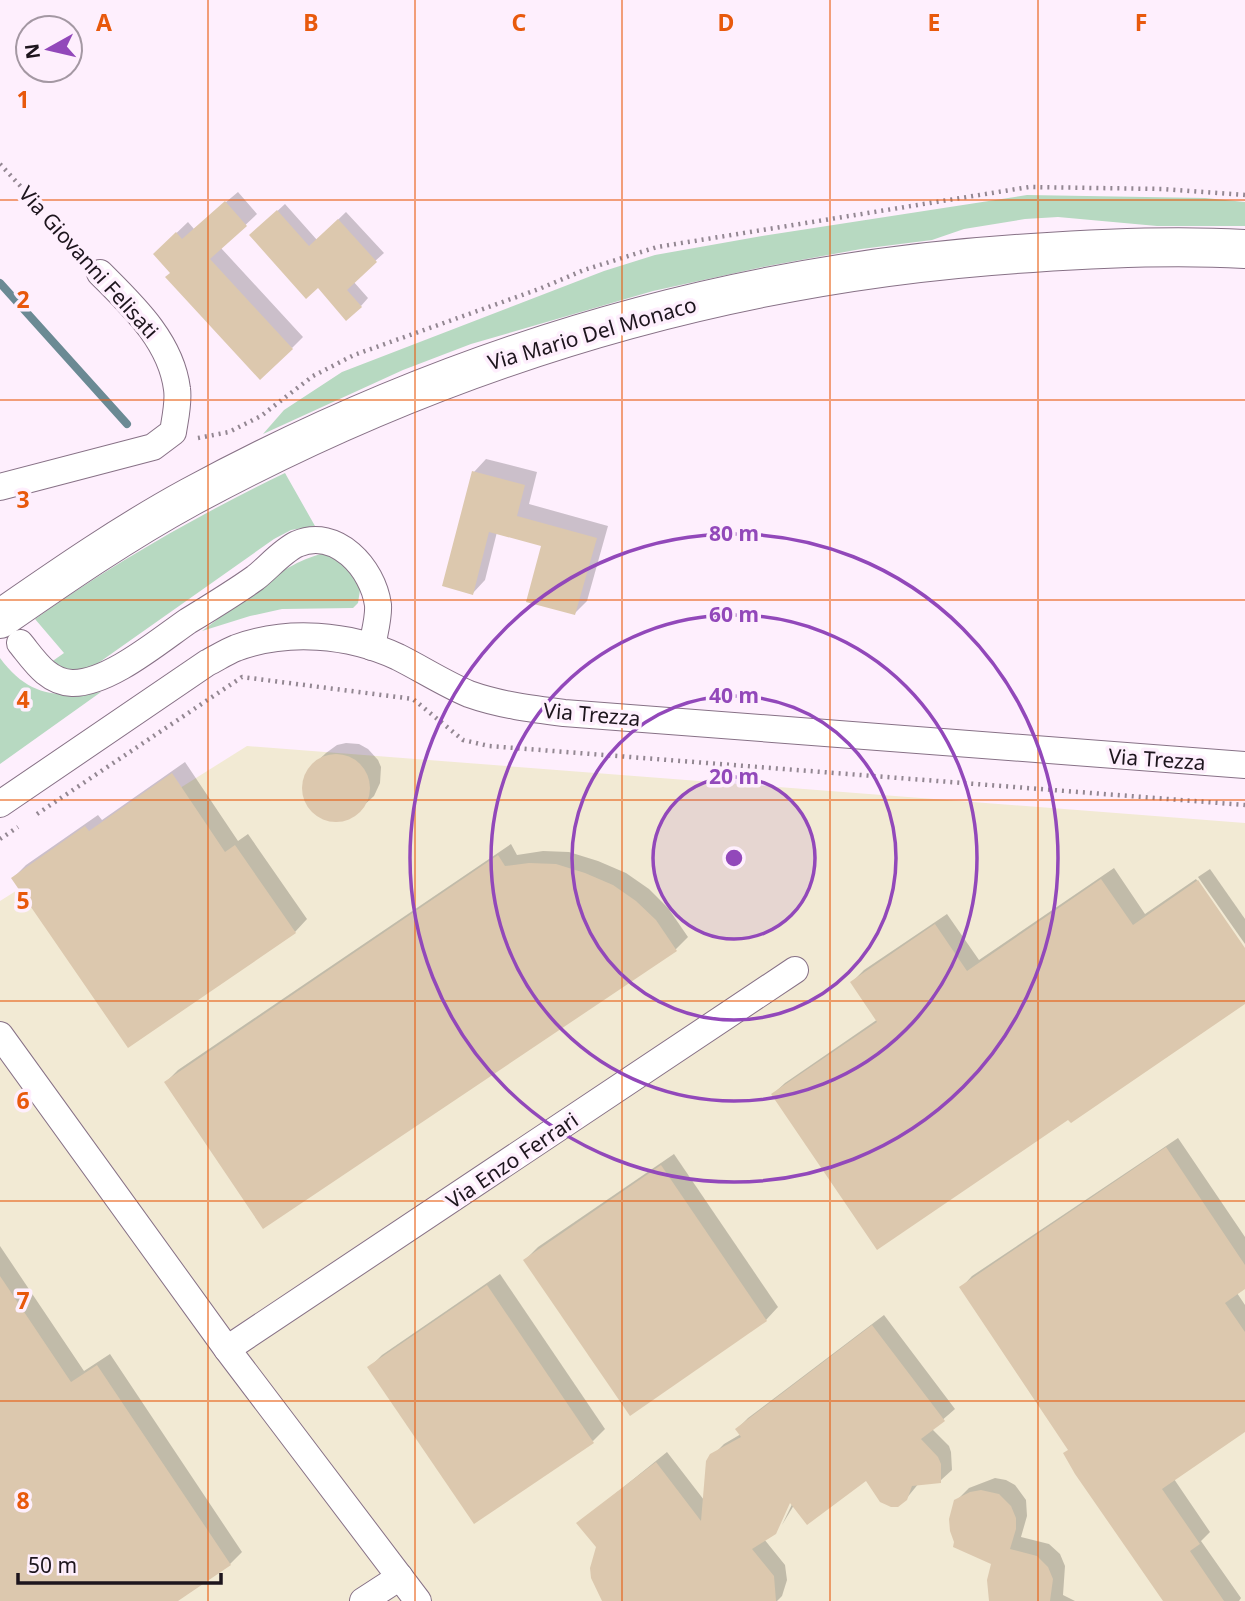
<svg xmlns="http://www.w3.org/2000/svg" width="1245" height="1601" font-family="'Noto Sans',sans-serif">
	<rect width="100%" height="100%" fill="#feeffd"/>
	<polygon fill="#f2ead4" points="247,746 1245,823 1245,1601 0,1601 0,901"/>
	<g fill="#b7d9c1">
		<polygon points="1027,195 1205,198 1245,202 1245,226 1157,226 1058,217 1025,219 964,229 932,240 861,249 768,266 653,291 471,344 403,370 263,434 284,410 342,372 604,271 655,255 762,236"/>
		<path d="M285,473L315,526L291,530L274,539L94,666L79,671L47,665L64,653L35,619C114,563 198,515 285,473Z"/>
		<path d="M324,553H333L361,584L358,603L353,608L282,609L250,616L202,631C238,604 280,564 324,553Z"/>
		<path d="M0,658C29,697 56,697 101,692L0,764Z"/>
	</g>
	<g fill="#0003">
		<polygon points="238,192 257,214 221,248 303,337 292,348 172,273 166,243 188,222 194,229"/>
		<polygon points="285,204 317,240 346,212 384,253 353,281 368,298 361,306 318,286 259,228"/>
		<polygon points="486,459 537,472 529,504 608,526 587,601 575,613 543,545 497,532 485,580 473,593 474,472"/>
		<polygon points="346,743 359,744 368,749 378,760 381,767 380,783 374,796 351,817 339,820 326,819 312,809 307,802 304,787 305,780 312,766 326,753 337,745"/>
		<polygon points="185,762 238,841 248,834 307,919 295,932 13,878 26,865 98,815 102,820"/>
		<polygon points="511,844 517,855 543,851 569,852 598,861 626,873 649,889 668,908 688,937 676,949 263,1227 166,1082 178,1070"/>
		<polygon points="1114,868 1145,914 1196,879 1245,950 1245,1002 1069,1118 773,1094 785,1083 878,1019 852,982 864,970 947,914 979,960"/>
		<polygon points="1210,869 1245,919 1245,944 1198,877"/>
		<polygon points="1178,1138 1245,1237 1245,1287 1237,1293 1245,1305 1245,1430 1174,1479 1210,1532 1201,1541 1241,1598 1239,1601 1165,1601 1070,1449 961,1288 972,1276"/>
		<polygon points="674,1154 778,1307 766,1320 630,1413 525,1260 538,1247"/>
		<polygon points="0,1246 84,1371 110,1354 242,1552 230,1564 175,1601 0,1601"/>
		<polygon points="500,1274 605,1429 593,1441 370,1367 382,1355"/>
		<polygon points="884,1315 955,1409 932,1429 949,1446 951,1452 952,1470 940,1481 919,1483 906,1499 866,1479 794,1505 782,1525 796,1496 793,1495 776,1529 778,1529 764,1539 785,1565 787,1580 782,1596 777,1601 611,1601 597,1547 579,1523 667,1452 704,1500 712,1456 724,1444 741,1434 737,1429 748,1418"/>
		<polygon points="995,1478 1006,1480 1015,1485 1026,1500 1027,1516 1021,1537 1049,1544 1060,1554 1065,1566 1063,1595 1075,1601 993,1601 993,1563 956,1501 969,1488"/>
	</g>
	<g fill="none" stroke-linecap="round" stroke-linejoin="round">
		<polyline stroke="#6b8a94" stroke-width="8" points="0,283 127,424"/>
	</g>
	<g fill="#dcc8ae">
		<polygon points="225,201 247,226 210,259 293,349 260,380 165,277 170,273 153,254 176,232 182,239"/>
		<polygon points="277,210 309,246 338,219 377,262 347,290 362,307 346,321 318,288 306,299 249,235"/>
		<polygon points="472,471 525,485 517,516 597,538 575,615 526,602 541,546 489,532 473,595 442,586"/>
		<circle cx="336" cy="788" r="34"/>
		<polygon points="172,773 225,852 235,845 296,933 128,1048 11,878 85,826 89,831"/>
		<polygon points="498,855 505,866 529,863 556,864 585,873 613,885 636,901 656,920 677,951 263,1229 164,1082"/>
		<polygon points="1101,879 1133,925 1198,880 1245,948 1245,1004 1071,1123 1068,1120 877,1250 771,1094 877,1022 850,982 935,924 967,971"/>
		<polygon points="1166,1147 1245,1265 1245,1289 1225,1303 1245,1332 1245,1432 1162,1489 1200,1544 1190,1551 1224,1601 1163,1601 1075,1474 1063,1453 1068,1450 959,1287"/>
		<polygon points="661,1165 767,1321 630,1416 523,1260"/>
		<polygon points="0,1276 71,1382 97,1365 231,1565 178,1601 0,1601"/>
		<polygon points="487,1285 594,1443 474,1524 367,1367"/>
		<polygon points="872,1325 945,1421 921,1439 938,1457 941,1464 941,1483 912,1486 907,1500 898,1507 891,1507 880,1502 866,1481 807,1525 790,1503 776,1534 752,1549 774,1576 776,1601 602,1601 591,1578 590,1568 596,1547 576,1523 656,1462 701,1521 706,1461 710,1454 741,1437 735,1429"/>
		<polygon points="981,1490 999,1494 1011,1506 1016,1518 1016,1529 1010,1549 1037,1556 1048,1567 1053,1579 1050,1601 989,1601 987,1580 991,1564 953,1547 954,1542 950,1531 949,1519 954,1500 970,1492"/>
	</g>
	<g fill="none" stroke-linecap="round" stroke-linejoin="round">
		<g stroke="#877186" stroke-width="28">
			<g id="minor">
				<path d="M0,487L153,447L173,432C175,419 179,402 177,389C171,341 132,305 100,273"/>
				<path d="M20,643C34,660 47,682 72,683C108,684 159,641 188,621C211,607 234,593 255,578C268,568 282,551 297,544C336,527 373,568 378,605C379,618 374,634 372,647"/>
				<path d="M0,804L207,663C217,658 226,652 236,648C287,629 349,634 398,657C422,669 445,684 469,694C500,705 532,709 564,713L1245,765"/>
				<polyline points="0,1035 227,1349 418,1601"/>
				<polyline points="227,1349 795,970"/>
				<polyline points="363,1601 400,1577"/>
			</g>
		</g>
		<g stroke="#877186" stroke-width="40">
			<path id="highway" d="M0,619C62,576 124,533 190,497C452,355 735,271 1032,253C1103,248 1174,245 1245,249"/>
		</g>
		<g stroke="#938792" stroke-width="4.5" stroke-dasharray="2 5" stroke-linecap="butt">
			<polyline points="0,164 85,256"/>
			<polyline points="198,438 229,432 261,416 313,376 354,355 539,289 584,270 657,247 1029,187 1163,189 1245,195"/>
			<polyline points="37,814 242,677 413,699 463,740 489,746 1245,805"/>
			<polyline points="0,839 18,827"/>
		</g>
		<use href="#minor" stroke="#fff" stroke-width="26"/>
		<use href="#highway" stroke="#fff" stroke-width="38"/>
	</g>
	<path fill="none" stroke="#e8590c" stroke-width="2" stroke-opacity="0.55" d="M208,0V1601M415,0V1601M622,0V1601M830,0V1601M1038,0V1601M0,200H1245M0,400H1245M0,600H1245M0,800H1245M0,1001H1245M0,1201H1245M0,1401H1245"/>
	<circle cx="734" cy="858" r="81" fill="#9248ba" fill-opacity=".12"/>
	<g fill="none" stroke="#9248ba" stroke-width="3.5">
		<circle cx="734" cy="858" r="81"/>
		<circle cx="734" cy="858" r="162"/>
		<circle cx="734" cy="858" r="243"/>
		<circle cx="734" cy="858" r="324"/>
	</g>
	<g text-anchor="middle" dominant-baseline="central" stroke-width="7" stroke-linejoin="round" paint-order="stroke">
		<g font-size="21" fill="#1d151d" stroke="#feeffd">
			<text transform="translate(89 262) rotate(48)">Via Giovanni Felisati</text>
			<text transform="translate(592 333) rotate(-16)">Via Mario Del Monaco</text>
			<text transform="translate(592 714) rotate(5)">Via Trezza</text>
			<text transform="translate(1157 759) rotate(4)">Via Trezza</text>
			<text transform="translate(512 1160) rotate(-34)">Via Enzo Ferrari</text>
		</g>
	</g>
	<g font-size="23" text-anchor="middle" font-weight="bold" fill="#e8590c" stroke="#feeffd" stroke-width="7" stroke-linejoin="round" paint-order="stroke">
		<text x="104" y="31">A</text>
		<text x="311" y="31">B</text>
		<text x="519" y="31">C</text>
		<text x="726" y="31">D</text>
		<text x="934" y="31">E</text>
		<text x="1141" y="31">F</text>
		<text x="23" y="108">1</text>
		<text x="23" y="308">2</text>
		<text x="23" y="508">3</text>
		<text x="23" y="708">4</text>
		<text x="23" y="909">5</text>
		<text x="23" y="1109">6</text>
		<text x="23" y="1309">7</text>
		<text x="23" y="1509">8</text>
	</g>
	<circle cx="734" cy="858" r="10" fill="#9248ba" stroke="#feeffd" stroke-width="3.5"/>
	<g font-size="21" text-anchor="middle" font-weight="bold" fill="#9248ba" stroke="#feeffd" stroke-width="7" stroke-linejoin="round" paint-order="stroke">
		<text x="734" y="541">80 m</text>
		<text x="734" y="622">60 m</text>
		<text x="734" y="703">40 m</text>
		<text x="734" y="784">20 m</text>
	</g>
	<g transform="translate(49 49) rotate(262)"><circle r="33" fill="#feeffd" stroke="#a498a3" stroke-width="2"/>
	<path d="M0-5L12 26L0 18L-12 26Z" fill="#9248ba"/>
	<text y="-10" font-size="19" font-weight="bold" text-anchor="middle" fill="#1d151d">N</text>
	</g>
	<path d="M18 1573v10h203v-10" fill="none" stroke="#1d151d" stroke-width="3.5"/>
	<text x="28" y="1573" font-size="21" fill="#1d151d" stroke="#feeffd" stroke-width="5" paint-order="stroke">50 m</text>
</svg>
